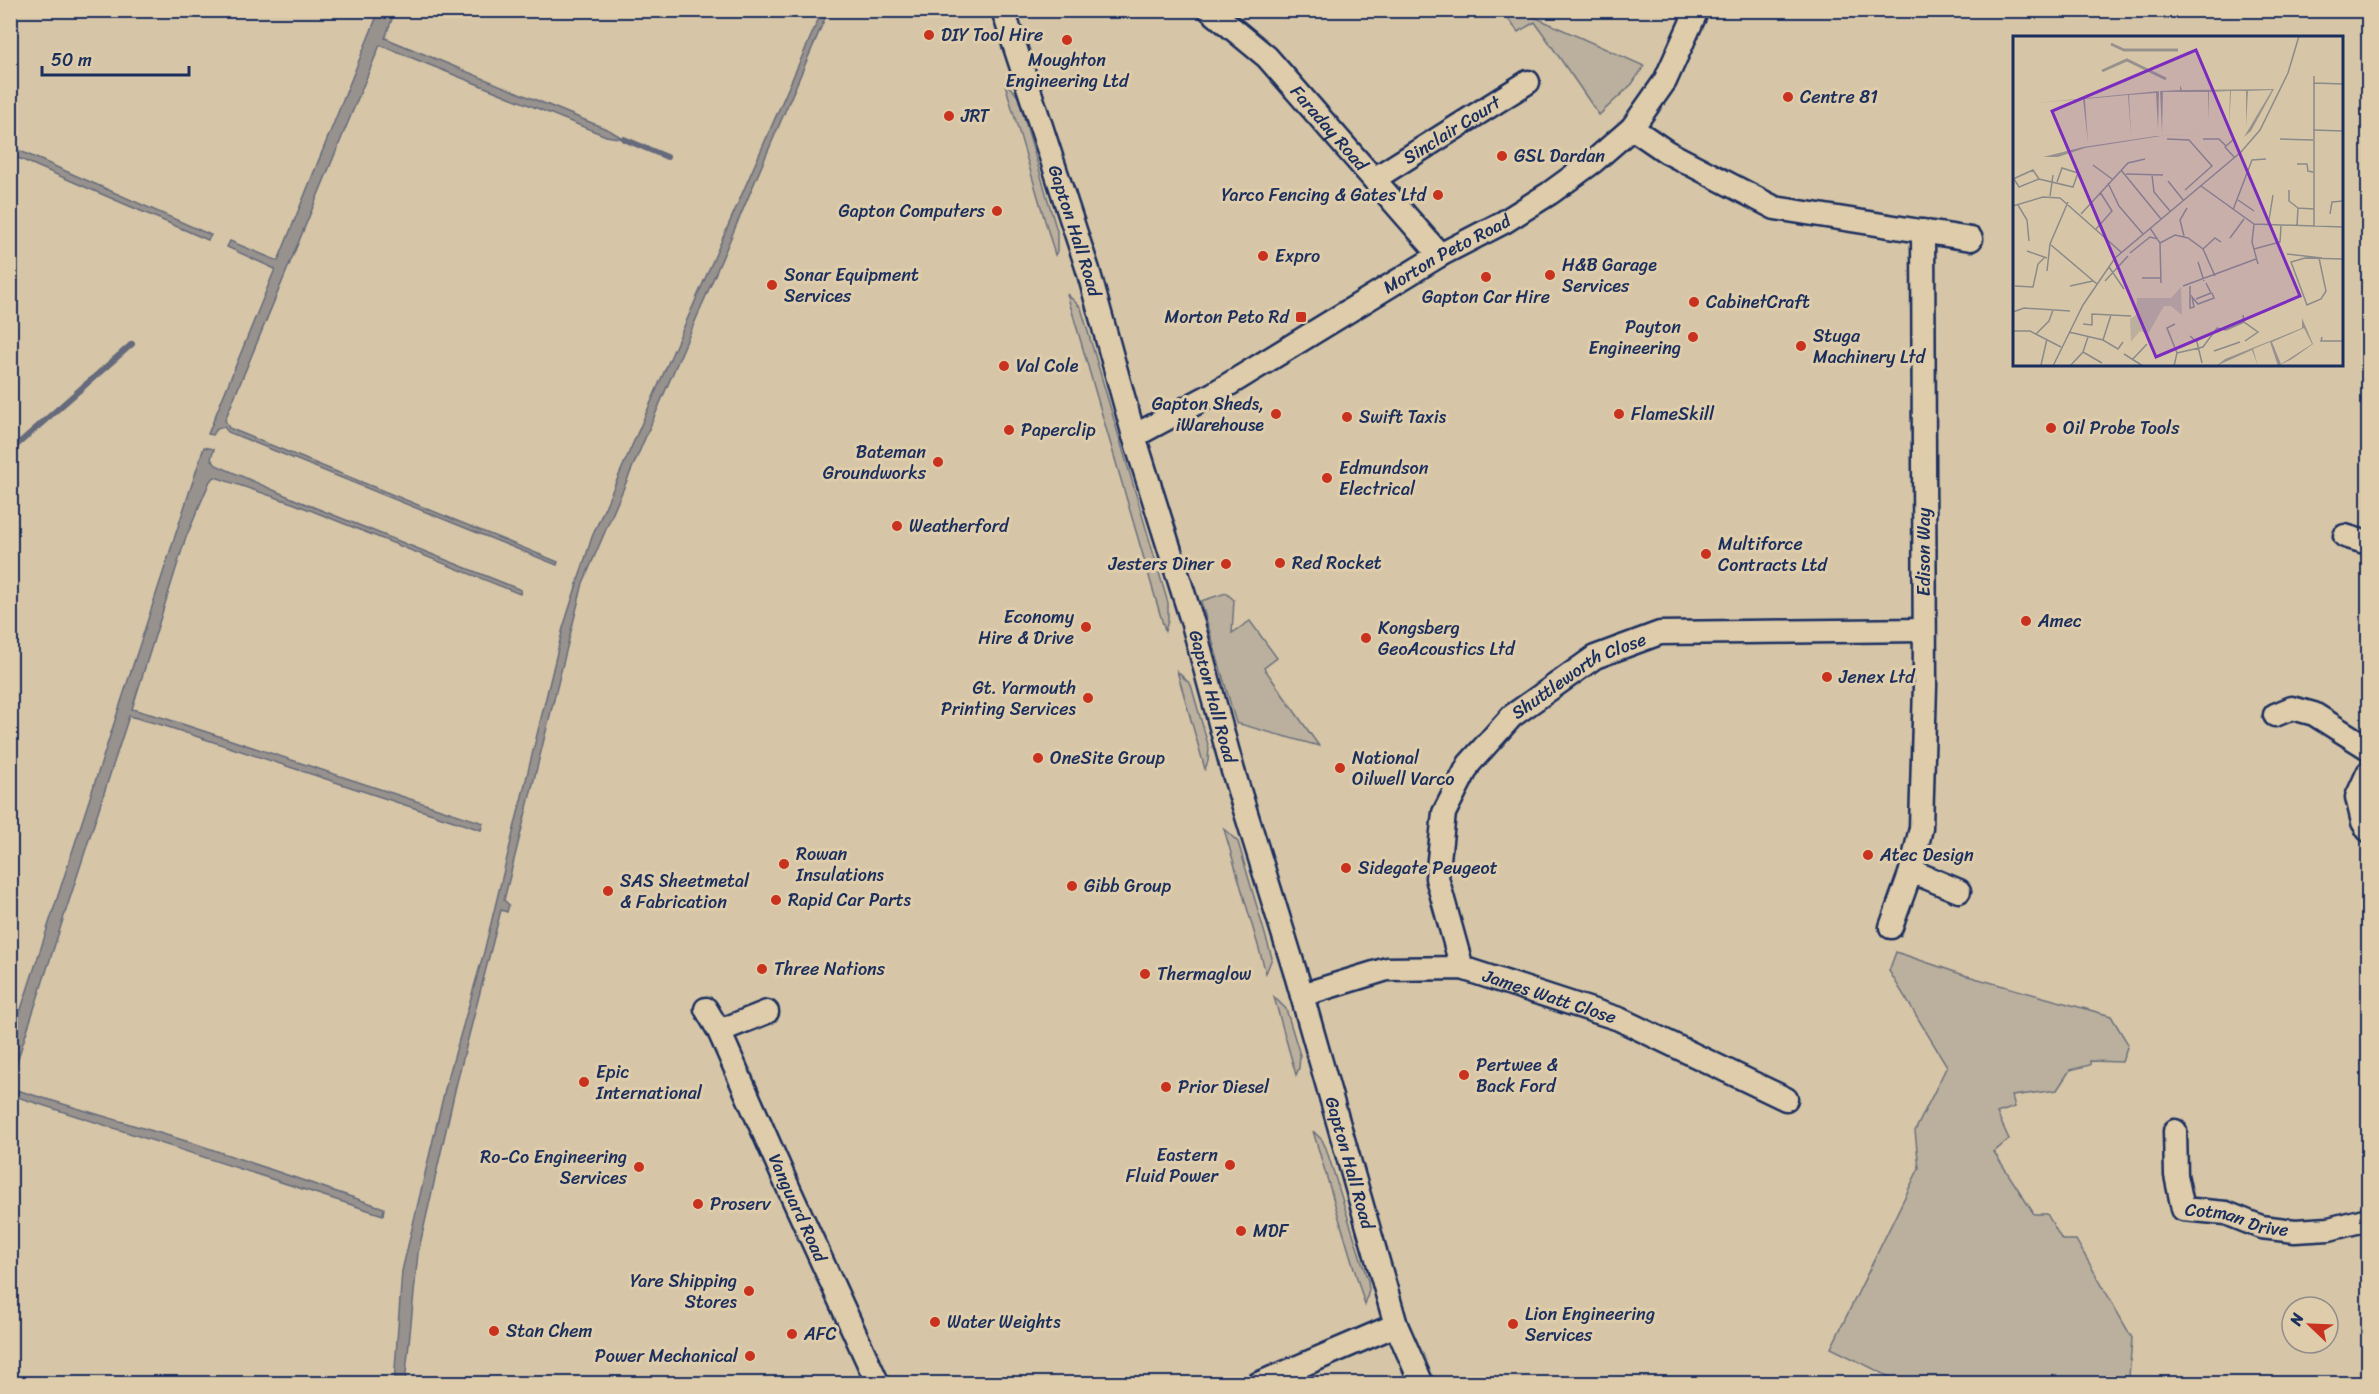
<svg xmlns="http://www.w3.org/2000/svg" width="2379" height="1394" font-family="Sriracha,sans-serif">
	<rect width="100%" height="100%" fill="#d6c6a7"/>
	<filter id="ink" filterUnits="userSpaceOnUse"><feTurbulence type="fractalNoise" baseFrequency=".0167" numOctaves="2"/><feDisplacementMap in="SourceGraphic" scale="12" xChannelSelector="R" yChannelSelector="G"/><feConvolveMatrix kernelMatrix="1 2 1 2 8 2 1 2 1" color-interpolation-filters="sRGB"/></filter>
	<g filter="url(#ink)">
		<g fill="#bbb09d" stroke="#6b707e" stroke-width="1.5">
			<polygon points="1502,11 1521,11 1644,66 1632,84 1599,115 1535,22 1518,32"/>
			<polygon points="1005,84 1013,90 1018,97 1057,231 1057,251 1055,255"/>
			<polygon points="1067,294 1081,308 1168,603 1168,621 1165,631"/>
			<polygon points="1226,593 1234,600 1232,633 1250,621 1277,658 1264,668 1319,746 1236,723 1201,601"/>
			<polygon points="1177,671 1191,685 1209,748 1208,761 1205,769"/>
			<polygon points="1224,829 1238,842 1272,958 1266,973"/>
			<polygon points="1896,952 1964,975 2111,1016 2128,1044 2122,1062 2090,1061 2090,1065 2070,1070 2057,1090 2012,1096 2015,1107 1997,1113 2009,1139 1994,1152 2034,1214 2047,1214 2062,1240 2076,1240 2132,1338 2129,1377 2160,1382 2160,1383 1902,1383 1831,1348 1919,1168 1915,1131 1947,1066 1889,971"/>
			<polygon points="1274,997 1286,1009 1300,1055 1299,1068 1296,1075"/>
			<polygon points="1313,1131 1322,1140 1326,1148 1368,1281 1369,1290 1365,1305"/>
		</g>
		<g fill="#97928e" stroke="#656a7b" stroke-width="1.5">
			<polygon points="379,11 395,11 385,38 609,130 624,139 606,136 380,45 225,420 229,428 558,562 557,565 228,432 224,427 217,429 213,435 208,434 275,269 227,247 230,241 278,261"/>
			<polygon points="822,11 828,11 583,583 504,900 509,905 507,912 501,910 456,1086 418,1253 405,1383 394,1383 402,1271 445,1089 484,952 563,628 592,537"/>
			<polygon points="11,147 211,235 208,240 11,155"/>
			<polygon points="204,447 214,449 211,459 216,465 301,502 521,590 520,594 295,504 215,477 210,481 185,540 132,709 164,718 483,823 481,830 162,725 129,716 11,1080 11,1040"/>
			<polygon points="10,1088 196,1144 384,1208 383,1215 11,1095"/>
		</g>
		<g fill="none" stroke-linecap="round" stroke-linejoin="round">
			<g stroke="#656a7b" stroke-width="6">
				<polyline points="624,139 667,157"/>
				<polyline points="10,451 132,344"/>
			</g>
			<g stroke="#1b2f5e" stroke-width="27">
				<g id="minor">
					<path id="s1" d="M1003,10L1088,270L1134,436L1193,624L1233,771L1297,978L1396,1325L1422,1384"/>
					<path id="s2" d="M1210,10L1267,57L1440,255"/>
					<polyline points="1632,128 1667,152 1775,208 1971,239"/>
					<path id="s3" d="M1374,179L1528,82"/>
					<path id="s4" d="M1134,436L1213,394L1440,255L1504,222L1550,193L1594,161L1632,128L1665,81L1697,10"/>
					<polyline points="2345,536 2368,543"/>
					<polyline points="2275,715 2292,708 2314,714 2368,748"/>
					<polyline points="2368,773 2357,797 2363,822 2368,830"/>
					<polyline points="1911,871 1959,891"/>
					<polyline points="1891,927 1911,871 1921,828 1925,685 1923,231"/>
					<path id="s5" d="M1462,968L1437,878L1444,813L1469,764L1512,716L1595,657L1660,633L1924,630"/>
					<path id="s6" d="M1302,995L1387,969L1462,968L1619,1019L1786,1099"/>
					<path id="s7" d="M706,1009L719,1031L787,1185L878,1384"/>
					<polyline points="719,1031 767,1012"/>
					<path id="s8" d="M2175,1131L2176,1175L2183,1209L2226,1213L2261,1227L2295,1231L2329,1229L2368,1219"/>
					<polyline points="1258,1384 1396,1325"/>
				</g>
			</g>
			<use href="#minor" stroke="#deccaa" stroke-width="22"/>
		</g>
	</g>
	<g fill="#c8321e" stroke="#deccaa" stroke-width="2">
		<circle cx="929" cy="35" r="6"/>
		<circle cx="1067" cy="40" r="6"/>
		<circle cx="1788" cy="97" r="6"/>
		<circle cx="949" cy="116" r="6"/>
		<circle cx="1502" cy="156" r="6"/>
		<circle cx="1438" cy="195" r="6"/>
		<circle cx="997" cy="211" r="6"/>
		<circle cx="1263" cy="256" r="6"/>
		<circle cx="1550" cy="275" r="6"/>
		<circle cx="1486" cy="277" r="6"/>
		<circle cx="772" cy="285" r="6"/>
		<circle cx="1694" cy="302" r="6"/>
		<rect x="1295" y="311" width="12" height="12" rx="3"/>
		<circle cx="1693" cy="337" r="6"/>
		<circle cx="1801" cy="346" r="6"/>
		<circle cx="1004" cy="366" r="6"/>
		<circle cx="1276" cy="414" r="6"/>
		<circle cx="1619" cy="414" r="6"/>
		<circle cx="1347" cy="417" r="6"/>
		<circle cx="2051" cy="428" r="6"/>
		<circle cx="1009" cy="430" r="6"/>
		<circle cx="938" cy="462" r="6"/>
		<circle cx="1327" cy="478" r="6"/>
		<circle cx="897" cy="526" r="6"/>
		<circle cx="1706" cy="554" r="6"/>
		<circle cx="1280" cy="563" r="6"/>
		<circle cx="1226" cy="564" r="6"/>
		<circle cx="2026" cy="621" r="6"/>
		<circle cx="1086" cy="627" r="6"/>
		<circle cx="1366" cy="638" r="6"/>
		<circle cx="1827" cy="677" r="6"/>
		<circle cx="1088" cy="698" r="6"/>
		<circle cx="1038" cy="758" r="6"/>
		<circle cx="1340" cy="768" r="6"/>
		<circle cx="1868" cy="855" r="6"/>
		<circle cx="784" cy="864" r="6"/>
		<circle cx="1346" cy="868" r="6"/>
		<circle cx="1072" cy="886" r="6"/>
		<circle cx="608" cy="891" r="6"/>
		<circle cx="776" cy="900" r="6"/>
		<circle cx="762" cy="969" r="6"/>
		<circle cx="1145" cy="974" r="6"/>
		<circle cx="1464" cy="1075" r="6"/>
		<circle cx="584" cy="1082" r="6"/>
		<circle cx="1166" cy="1087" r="6"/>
		<circle cx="1230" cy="1165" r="6"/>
		<circle cx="639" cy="1167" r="6"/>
		<circle cx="698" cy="1204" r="6"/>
		<circle cx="1241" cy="1231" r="6"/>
		<circle cx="749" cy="1291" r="6"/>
		<circle cx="935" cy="1322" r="6"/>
		<circle cx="1513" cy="1324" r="6"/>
		<circle cx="494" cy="1331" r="6"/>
		<circle cx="792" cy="1334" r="6"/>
		<circle cx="750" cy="1356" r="6"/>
	</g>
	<g text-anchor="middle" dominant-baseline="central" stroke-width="6" stroke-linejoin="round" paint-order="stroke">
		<g font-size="18" fill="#1b2f5e" stroke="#deccaa" text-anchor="start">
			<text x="941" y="35">DIY Tool Hire</text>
			<text x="1067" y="60" text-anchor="middle">Moughton<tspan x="1067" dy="21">Engineering Ltd</tspan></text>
			<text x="1800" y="97">Centre 81</text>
			<text x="961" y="116">JRT</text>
			<text x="1514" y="156">GSL Dardan</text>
			<text x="1426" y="195" text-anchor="end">Yarco Fencing &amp; Gates Ltd</text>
			<text x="985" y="211" text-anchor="end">Gapton Computers</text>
			<text x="1275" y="256">Expro</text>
			<text x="1562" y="265">H&amp;B Garage<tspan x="1562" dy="21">Services</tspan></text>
			<text x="784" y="275">Sonar Equipment<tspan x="784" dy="21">Services</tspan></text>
			<text x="1486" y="297" text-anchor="middle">Gapton Car Hire</text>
			<text x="1706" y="302">CabinetCraft</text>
			<text x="1289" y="317" text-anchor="end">Morton Peto Rd</text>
			<text x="1681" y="327" text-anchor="end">Payton<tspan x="1681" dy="21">Engineering</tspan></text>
			<text x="1813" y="336">Stuga<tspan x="1813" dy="21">Machinery Ltd</tspan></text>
			<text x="1016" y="366">Val Cole</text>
			<text x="1264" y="404" text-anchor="end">Gapton Sheds,<tspan x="1264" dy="21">iWarehouse</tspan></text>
			<text x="1631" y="414">FlameSkill</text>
			<text x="1359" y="417">Swift Taxis</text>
			<text x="2063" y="428">Oil Probe Tools</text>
			<text x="1021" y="430">Paperclip</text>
			<text x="926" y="452" text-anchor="end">Bateman<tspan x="926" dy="21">Groundworks</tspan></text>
			<text x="1339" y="468">Edmundson<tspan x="1339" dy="21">Electrical</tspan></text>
			<text x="909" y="526">Weatherford</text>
			<text x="1718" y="544">Multiforce<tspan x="1718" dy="21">Contracts Ltd</tspan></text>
			<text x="1292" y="563">Red Rocket</text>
			<text x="1214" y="564" text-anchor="end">Jesters Diner</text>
			<text x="1074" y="617" text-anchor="end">Economy<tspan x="1074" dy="21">Hire &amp; Drive</tspan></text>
			<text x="2038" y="621">Amec</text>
			<text x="1378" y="628">Kongsberg<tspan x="1378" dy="21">GeoAcoustics Ltd</tspan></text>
			<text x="1839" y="677">Jenex Ltd</text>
			<text x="1076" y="688" text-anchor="end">Gt. Yarmouth<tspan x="1076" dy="21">Printing Services</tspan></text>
			<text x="1050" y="758">OneSite Group</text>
			<text x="1352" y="758">National<tspan x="1352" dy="21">Oilwell Varco</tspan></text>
			<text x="796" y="854">Rowan<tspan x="796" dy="21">Insulations</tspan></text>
			<text x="1880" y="855">Atec Design</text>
			<text x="1358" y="868">Sidegate Peugeot</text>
			<text x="620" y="881">SAS Sheetmetal<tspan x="620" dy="21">&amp; Fabrication</tspan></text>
			<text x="1084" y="886">Gibb Group</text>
			<text x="788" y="900">Rapid Car Parts</text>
			<text x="774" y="969">Three Nations</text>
			<text x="1157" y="974">Thermaglow</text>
			<text x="1476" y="1065">Pertwee &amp;<tspan x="1476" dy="21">Back Ford</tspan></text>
			<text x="596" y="1072">Epic<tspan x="596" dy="21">International</tspan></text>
			<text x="1178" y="1087">Prior Diesel</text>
			<text x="1218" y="1155" text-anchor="end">Eastern<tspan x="1218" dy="21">Fluid Power</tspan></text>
			<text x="627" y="1157" text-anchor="end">Ro-Co Engineering<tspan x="627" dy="21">Services</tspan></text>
			<text x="710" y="1204">Proserv</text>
			<text x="1253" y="1231">MDF</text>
			<text x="737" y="1281" text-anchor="end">Yare Shipping<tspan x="737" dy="21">Stores</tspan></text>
			<text x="1525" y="1314">Lion Engineering<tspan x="1525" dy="21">Services</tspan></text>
			<text x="947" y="1322">Water Weights</text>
			<text x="506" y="1331">Stan Chem</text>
			<text x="804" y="1334">AFC</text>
			<text x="738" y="1356" text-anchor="end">Power Mechanical</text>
		</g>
		<g font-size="18" fill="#1b2f5e" stroke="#deccaa">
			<text stroke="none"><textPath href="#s2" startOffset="168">Faraday Road</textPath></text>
			<text stroke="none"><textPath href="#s3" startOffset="92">Sinclair Court</textPath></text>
			<text stroke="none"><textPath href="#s1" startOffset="232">Gapton Hall Road</textPath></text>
			<text stroke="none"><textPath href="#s4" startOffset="362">Morton Peto Road</textPath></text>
			<text transform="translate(1924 552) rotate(-90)">Edison Way</text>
			<text stroke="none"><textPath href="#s5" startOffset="357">Shuttleworth Close</textPath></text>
			<text stroke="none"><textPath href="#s1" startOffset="718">Gapton Hall Road</textPath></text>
			<text stroke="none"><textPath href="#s6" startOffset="256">James Watt Close</textPath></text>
			<text stroke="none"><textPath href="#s1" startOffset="1204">Gapton Hall Road</textPath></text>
			<text stroke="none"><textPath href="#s7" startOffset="219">Vanguard Road</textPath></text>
			<text stroke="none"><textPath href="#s8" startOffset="134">Cotman Drive</textPath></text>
		</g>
	</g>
	<g transform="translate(2013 36)">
		<rect width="330" height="330" fill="#d6c6a7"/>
		<path d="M168,251L169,279L158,270H151L135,298L127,295L118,306L117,283L123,279L124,262H158Z" fill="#bbb09d"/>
		<path d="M167,49L169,54L261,53L238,95L231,101L259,54L235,55L233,90V55H218L216,94L217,55L196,56V85L195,56H150L149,97L147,55L167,54ZM146,55L145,94L143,57L116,59L118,100L115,59L72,63L75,107L70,63L23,67ZM227,99L148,100L72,112L45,121H30L70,111L143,100ZM330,255L289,282L300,308L279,323L265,330L257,306L240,313L245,330L239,314L203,330L212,323L289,292V282ZM291,292L299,308L268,328L259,306Z" fill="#97928e" fill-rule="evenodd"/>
		<path fill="none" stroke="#97928e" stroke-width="3" d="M98,8L111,14H165M89,35L114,24L153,43"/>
		<path fill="none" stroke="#8b8a8a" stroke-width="1.5" d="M301,40V191M301,47L330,48M300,94L330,95M154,103L176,104L199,130L172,154M190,103H206L213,110M221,103L212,111L222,122M267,103L300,104M284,128H294L295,135L300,136M80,129L99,143M108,134L148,183M113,138L150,139M139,139L141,156L157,175M0,143L20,134L26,143L60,151L65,137L49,132L44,146M1,143L6,151L26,143M155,145L171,165M95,147L106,170L130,198M188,150L241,188L330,191M276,154V165L285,172M37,160L40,139M225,164L241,175M5,169L14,184L16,205M0,170L30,161L47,162L108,216M220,174L239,124L253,123M68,178L115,127L132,123M317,178L319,166L330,165M241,188L239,206L245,228M255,190L260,159M284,190L285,172L301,173M137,192L147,207L148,247M83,193L99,175L87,156M171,200L167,184L174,172M217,202L231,183M147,207L162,199L175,202L190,213L202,240M38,209L84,248M190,213L202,202L208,206M241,213L267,206L268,190M14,215L34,222M117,217L137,201L145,203M274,218L309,222M306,222L313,255L308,263L294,269L278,226L292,222L330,223M185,226L191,245M96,231L111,253M34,235L37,208L55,166M129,242H148M92,245L115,220M2,250L20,251L25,228L32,221M57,250L80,245M170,250L243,223M177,250V272L181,271L179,261L185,268L201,262L199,257M183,263L198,257L193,247M0,276L11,272L57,275M230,279L231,286L245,296L232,305M70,288L79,289V278L118,280M213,294L231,286M0,295H17L48,311M56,296L90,304L105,313L110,306M23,298L36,285L40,274M177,300L184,306L189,327M309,301L308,305H330M90,304L98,279M201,315L227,306M70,316L89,327M164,317L190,311L204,292L213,294M111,318L130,330M119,324L134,308M28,329L34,303M40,330L70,269L102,222L228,116L247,94L275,37L286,0M57,330L70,316L75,301M161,330L164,317L154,292L162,288"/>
		<path fill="#7b2cbf" fill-opacity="0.15" stroke="#7b2cbf" stroke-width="3" d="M183,14L287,260L143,321L39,75Z"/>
		<rect width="330" height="330" fill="none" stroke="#1b2f5e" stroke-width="3"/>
	</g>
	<rect width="2379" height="1394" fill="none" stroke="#deccaa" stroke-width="36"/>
	<rect x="18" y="18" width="2343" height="1358" fill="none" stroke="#1b2f5e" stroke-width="2" filter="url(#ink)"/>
	<g transform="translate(2310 1325) rotate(293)"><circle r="28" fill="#deccaa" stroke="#908d8c" stroke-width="1.5"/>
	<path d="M0-4.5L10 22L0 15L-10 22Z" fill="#c8321e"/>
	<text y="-9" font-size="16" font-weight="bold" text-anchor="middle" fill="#1b2f5e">N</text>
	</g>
	<path d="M42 66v9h147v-9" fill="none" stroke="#1b2f5e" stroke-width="3"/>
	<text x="51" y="66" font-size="18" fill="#1b2f5e" stroke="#deccaa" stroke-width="4.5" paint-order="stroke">50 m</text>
</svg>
